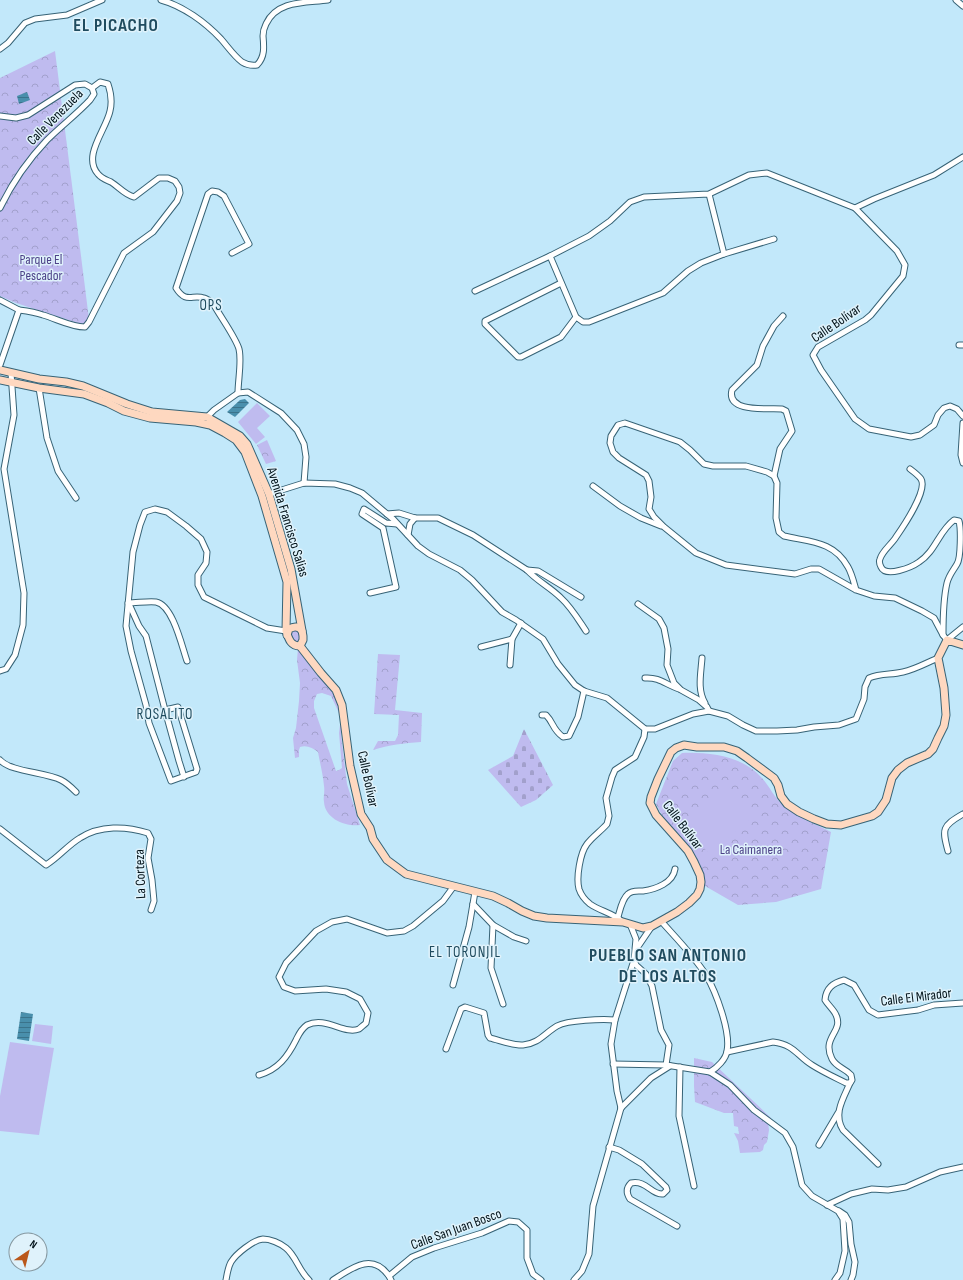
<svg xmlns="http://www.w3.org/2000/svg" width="963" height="1280" font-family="'Sofia Sans Condensed',sans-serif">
	<defs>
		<pattern id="cemetery-stones" width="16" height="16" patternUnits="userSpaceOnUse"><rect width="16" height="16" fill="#bfbbef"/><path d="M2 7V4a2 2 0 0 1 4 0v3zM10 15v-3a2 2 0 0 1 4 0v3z" fill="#a2a0cc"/></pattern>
		<pattern id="park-crowns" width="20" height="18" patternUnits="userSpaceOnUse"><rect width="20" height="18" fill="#bfbbef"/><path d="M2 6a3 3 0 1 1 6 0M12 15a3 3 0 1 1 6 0" fill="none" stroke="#a2a0cc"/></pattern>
		<pattern id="water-rules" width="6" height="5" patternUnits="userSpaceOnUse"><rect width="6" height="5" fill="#498fac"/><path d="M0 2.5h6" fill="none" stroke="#3a738b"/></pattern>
	</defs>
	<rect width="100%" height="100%" fill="#c2e8fa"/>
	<polygon fill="url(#cemetery-stones)" points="524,729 553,785 536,800 521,807 488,770 513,756"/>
	<g fill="url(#park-crowns)">
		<polygon points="55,51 90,327 16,303 0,296 0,78"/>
		<polygon points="267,440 276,461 266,464 257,445"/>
		<polygon points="291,629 300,631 301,642 294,643 289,632"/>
		<path d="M298,648C308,661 343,697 339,713L331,696L322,693L317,694L314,701V708L336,771L339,770L342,768L339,733L341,717V734L347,784L360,825C346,827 325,819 324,802C323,797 325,792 324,786C323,775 320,763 318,752C313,748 307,745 300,747L299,750V757L295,758L293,738L296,728L299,701L300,683L297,660Z"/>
		<path d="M378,654L400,655L395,710L422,713L421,742C404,743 389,745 373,750L378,741H395L398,735L399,715L374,714Z"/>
		<path d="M682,753C708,752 743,756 761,777C769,785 774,798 784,806C798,817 815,824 831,832L821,889L776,902L738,905L705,886L699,862L664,819L656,804L673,761Z"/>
		<polygon points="694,1058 712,1062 771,1118 768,1122 769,1130 767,1142 764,1145 763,1150 760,1152 740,1153 738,1141 734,1133 739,1134 738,1127 734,1126 733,1113 724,1113 695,1102 694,1086"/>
	</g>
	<g fill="#bfbbef">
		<polygon points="257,403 270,416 257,428 265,437 256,444 238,422"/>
		<polygon points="729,787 755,815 709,854 685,825"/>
		<polygon points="35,1024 53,1026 51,1044 32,1041"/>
		<polygon points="10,1042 54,1048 39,1135 0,1131 0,1096"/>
	</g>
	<g fill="url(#water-rules)">
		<polygon points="27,92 30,100 19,104 17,96"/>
		<polygon points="245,399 249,403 235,417 227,412 240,400"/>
		<polygon points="21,1012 33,1014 29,1041 17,1039"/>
	</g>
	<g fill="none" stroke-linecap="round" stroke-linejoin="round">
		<g stroke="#376376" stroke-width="7">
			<g id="street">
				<path d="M161,0C183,6 205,22 221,39C228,47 234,56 242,62C247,65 251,66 257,65C265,57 264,47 263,36C263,31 264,28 266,24C277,0 306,3 328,0"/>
				<polyline points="956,0 963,6"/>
				<polyline points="0,49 8,43 25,23 35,19 67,15 102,0"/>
				<path d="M0,116L16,118L28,115L75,85L85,84L92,88L94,94L90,100C77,114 61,126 47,140C28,160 12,183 0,208"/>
				<polyline points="963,157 934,175 874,199 855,208 897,251 905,265 903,276 871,315 865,320 818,347 813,355 821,370 855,419 869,429 911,437 920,435 934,425 938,415 944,408 950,406 957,409 963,416"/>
				<polyline points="709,194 724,254 701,263 688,271 663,293 589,322 583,322 576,317 550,256 589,236 610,221 630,202 644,197 709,194 749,175 767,173 855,208"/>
				<path d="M232,253L249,244L224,196L218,192L212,191L208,194L176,288C186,304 192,294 204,298C208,299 211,302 214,305C220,316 236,338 239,349C242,361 238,380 238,393"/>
				<polyline points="724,254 774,239"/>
				<polyline points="561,283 485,321 485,324 518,357 521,357 561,337 576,317"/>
				<polyline points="475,291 550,256"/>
				<polyline points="0,300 19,310 0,365"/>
				<path d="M19,310C27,311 35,312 43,315C57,319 71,327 85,327L89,322L124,253L153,232L177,201L180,193L179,187L175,181L168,178H159L134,197C125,195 119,187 111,182C107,180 102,179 98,174C82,156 106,130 110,111C112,103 111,93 108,84L100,82L92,88"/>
				<polyline points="959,345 963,345"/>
				<polyline points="39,388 47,438 58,471 76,498"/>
				<polyline points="207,417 214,410 238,393 248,392 281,413 297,430 304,444 306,457 304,483"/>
				<polyline points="963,423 961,455 963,463"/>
				<path d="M910,469C914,472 919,476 921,479C928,490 903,527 896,537C892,544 882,551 880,559C879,561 880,565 881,567C886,578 912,567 919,562C935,552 939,531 954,520L959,521C961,528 961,558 957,564C953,571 949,575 947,583C943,600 943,618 943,635L947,640L963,627"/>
				<path d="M774,476L780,449L792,431L786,411L782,409C768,408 726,413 732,390L757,365L763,346L774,326L783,316"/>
				<polyline points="593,486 620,506 641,518 661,526"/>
				<path d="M269,494L304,483L335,484L350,488L362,493L393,519L418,546L429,554L460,570L472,580L502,612L516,620L543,639L558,664L575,685L584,691L607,698L645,729H655L693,714L709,711L728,716L743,725L756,731H777L797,730L814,727L839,725L856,719L864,699L865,687L869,678C881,673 891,675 903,672C916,669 926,663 938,658"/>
				<path d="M387,514L399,513L415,518H438L473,535L527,570C537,581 550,587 561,598C571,607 578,619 586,631"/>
				<polyline points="408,535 410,524 415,518"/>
				<polyline points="527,570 538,571 581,597"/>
				<path d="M856,590C854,583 852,574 848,567C834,541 810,542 784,536L779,532L776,518L777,483L774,476L767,472L746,466H713L704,464L690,450L680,442L625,423L618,425L611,436L610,443L613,452L619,458L646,475L649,481L651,497L649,509L654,517L664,527L696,553L726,565L795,574L811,569H819L856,590L874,596L895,598L922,611L934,618L943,635"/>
				<polyline points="370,593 396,587 383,528 362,514 364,509 386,523 397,524"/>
				<path d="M128,603C137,603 148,601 156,602C173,605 182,647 187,661"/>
				<polyline points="129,604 139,626 146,636 165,710"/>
				<polyline points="638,604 659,619 664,628 668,649 667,665 674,683 681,690 699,700 707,707 709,711"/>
				<polyline points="481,647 512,639"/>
				<path d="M702,658C701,673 697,690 705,703"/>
				<polyline points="510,665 512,639 521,623"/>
				<polyline points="0,671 6,669 15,655 23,625 24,593 4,469 14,415 11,373"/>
				<path d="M645,678C660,677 666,685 679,689"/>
				<path d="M542,715H546C554,723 552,729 563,737L569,736L578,717L584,691"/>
				<path d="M0,760C11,772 45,772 61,780C67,783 71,787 76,792"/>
				<polyline points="184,777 179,761 165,710 178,707 197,769 196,772 171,781 149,723 146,705 131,651 126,626 133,552 140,525 145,512 155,509 167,512 186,526 201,539 207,552 206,563 198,575 198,585 204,597 267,628 286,631"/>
				<path d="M0,829L46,865C59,857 68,845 80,838C100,825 126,826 148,833L151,839L148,858L152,880L154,901L151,910"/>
				<path d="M948,851C942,829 942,826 963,814"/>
				<polyline points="473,904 493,925 491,968 503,1004"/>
				<path d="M618,917C620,910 622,899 628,894C632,890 638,891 643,891C656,889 673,883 675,869"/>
				<path d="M661,921C676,938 694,956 706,975C716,992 731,1032 727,1051C726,1059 717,1068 710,1072"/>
				<path d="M623,922C613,913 600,911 590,904C585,900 581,895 579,889C576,878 580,853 587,844C593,836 601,831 607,824L609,816L606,798L612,777L615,770L635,757L644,737L645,729"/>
				<polyline points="493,925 514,937 526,941"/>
				<polyline points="637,948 652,926"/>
				<polyline points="634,960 636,965 646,974 652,986 661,1030 669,1045 666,1065"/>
				<polyline points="453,985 469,927 475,892"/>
				<path d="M446,1049L461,1009L465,1007L484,1013L488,1035L490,1038C499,1040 514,1046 523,1045C538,1044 545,1033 557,1026C568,1020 602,1019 615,1020"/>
				<path d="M727,1052L773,1042C795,1045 796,1055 812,1065C823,1072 834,1077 846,1083H850L852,1080L851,1075C845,1068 837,1068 832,1059C821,1037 844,1032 836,1015C834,1010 828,1005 825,1000C826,988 833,983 844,980L854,985L869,1010L878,1015L918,1010L934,1005L963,1003"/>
				<polyline points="613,1064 666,1065 710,1072 730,1085 754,1110 785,1133 793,1147 802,1185 812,1196 838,1211 843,1219 845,1251 840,1273 835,1280"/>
				<polyline points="680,1067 679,1116 694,1186"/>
				<path d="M259,1075C278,1070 288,1056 296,1040C299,1034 301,1029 307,1025C326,1016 344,1035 359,1029C361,1027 364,1025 366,1023L368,1013L360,999L346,992L326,989L295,991L284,987L279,977L286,963L316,931L332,922L347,919L387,933L404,931L413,926L443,901L454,886"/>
				<path d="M850,1083C843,1099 833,1114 843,1130L878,1164"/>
				<polyline points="621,1108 617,1091 611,1044 615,1020 634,960 636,939 630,924"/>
				<polyline points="621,1108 651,1078 670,1066"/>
				<polyline points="819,1145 838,1113"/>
				<path d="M609,1147L619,1150L642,1164L666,1187L667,1190L663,1194C651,1195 647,1180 631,1183C626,1188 626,1193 630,1199L677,1226"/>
				<polyline points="827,1205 851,1194 872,1189 888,1190 906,1187 940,1172 963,1167"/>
				<polyline points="839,1211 845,1215 849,1222 851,1244 855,1262 853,1275 851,1280"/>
				<path d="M226,1280C227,1275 228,1267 231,1262C236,1254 253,1240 263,1239C270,1239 280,1243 286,1248C296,1256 299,1271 309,1280"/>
				<path d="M333,1280C352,1268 372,1252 389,1276"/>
				<polyline points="391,1280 389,1276 412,1257 434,1248 482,1233 509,1221 518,1222 527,1230 527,1258 533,1274 541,1280"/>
				<polyline points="574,1280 582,1271 589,1254 593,1206 621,1108"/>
			</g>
		</g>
		<g stroke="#376376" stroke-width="9">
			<g id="secondary">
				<polyline points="0,370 39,379 66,382 83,386 127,404 152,412 207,417 240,436 247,444 269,494 291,569 303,636 303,640 300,646"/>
				<path d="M0,380L39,388L84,394L108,403L124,411L150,418L196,422L210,425L225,433L236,440L245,452L262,496L287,582L286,631C289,640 291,646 300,646"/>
				<path d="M287,635L289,629C294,626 299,626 302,631"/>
				<polyline points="300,646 321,673 336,690 342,705 350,766 361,814 370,828 373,839 387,860 406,874 493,896 508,903 522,911 534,916 547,918 623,922 643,928 652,926 677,912 689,903 697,895 700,889 701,882 700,875 694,862 688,851 656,815 650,803 651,797 658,779 671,752 676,748 684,745 697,747 724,747 737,751 747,758 774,778 778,785 781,796 787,804 799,812 814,819 827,824 841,825 872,816 878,812 886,800 892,778 898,770 907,763 928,754 933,749 938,738 944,726 946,715 944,688 938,658 947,640 963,645"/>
			</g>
		</g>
		<use href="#street" stroke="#fff" stroke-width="5"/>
		<use href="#secondary" stroke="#fed8c0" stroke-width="7"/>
	</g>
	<g text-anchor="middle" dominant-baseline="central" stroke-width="3" stroke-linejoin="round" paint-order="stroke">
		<g font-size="14" fill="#011118" stroke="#dff2fb">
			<text transform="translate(55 117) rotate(-45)">Calle Venezuela</text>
			<text transform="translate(836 323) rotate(-34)">Calle Bolívar</text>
			<text transform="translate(288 522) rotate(73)">Avenida Francisco Salias</text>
			<text transform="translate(368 779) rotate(78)">Calle Bolívar</text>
			<text transform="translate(683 825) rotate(53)">Calle Bolívar</text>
			<text transform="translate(140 874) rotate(-92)">La Corteza</text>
			<text transform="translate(916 997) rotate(-7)">Calle El Mirador</text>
			<text transform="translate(456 1229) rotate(-20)">Calle San Juan Bosco</text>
		</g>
		<g font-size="14" fill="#4c4188" stroke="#dff2fb">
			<text x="41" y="259">Parque El<tspan x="41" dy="16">Pescador</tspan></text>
			<text x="751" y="849">La Caimanera</text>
		</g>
		<g font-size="15" letter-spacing="1" fill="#204c5f" stroke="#dff2fb">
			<text x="211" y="305">OPS</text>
			<text x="165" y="714">ROSALITO</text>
			<text x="465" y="952">EL TORONJIL</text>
		</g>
		<g font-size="18" font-weight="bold" letter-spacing="1" fill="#204c5f" stroke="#dff2fb">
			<text x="116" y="25">EL PICACHO</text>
			<text x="668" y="955">PUEBLO SAN ANTONIO<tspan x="668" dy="21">DE LOS ALTOS</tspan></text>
		</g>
	</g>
	<g transform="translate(28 1252) rotate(35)"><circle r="19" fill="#dff2fb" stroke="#8698a0"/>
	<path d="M0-3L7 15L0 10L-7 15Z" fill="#ba581b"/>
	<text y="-6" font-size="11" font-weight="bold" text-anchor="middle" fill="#011118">N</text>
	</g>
</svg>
